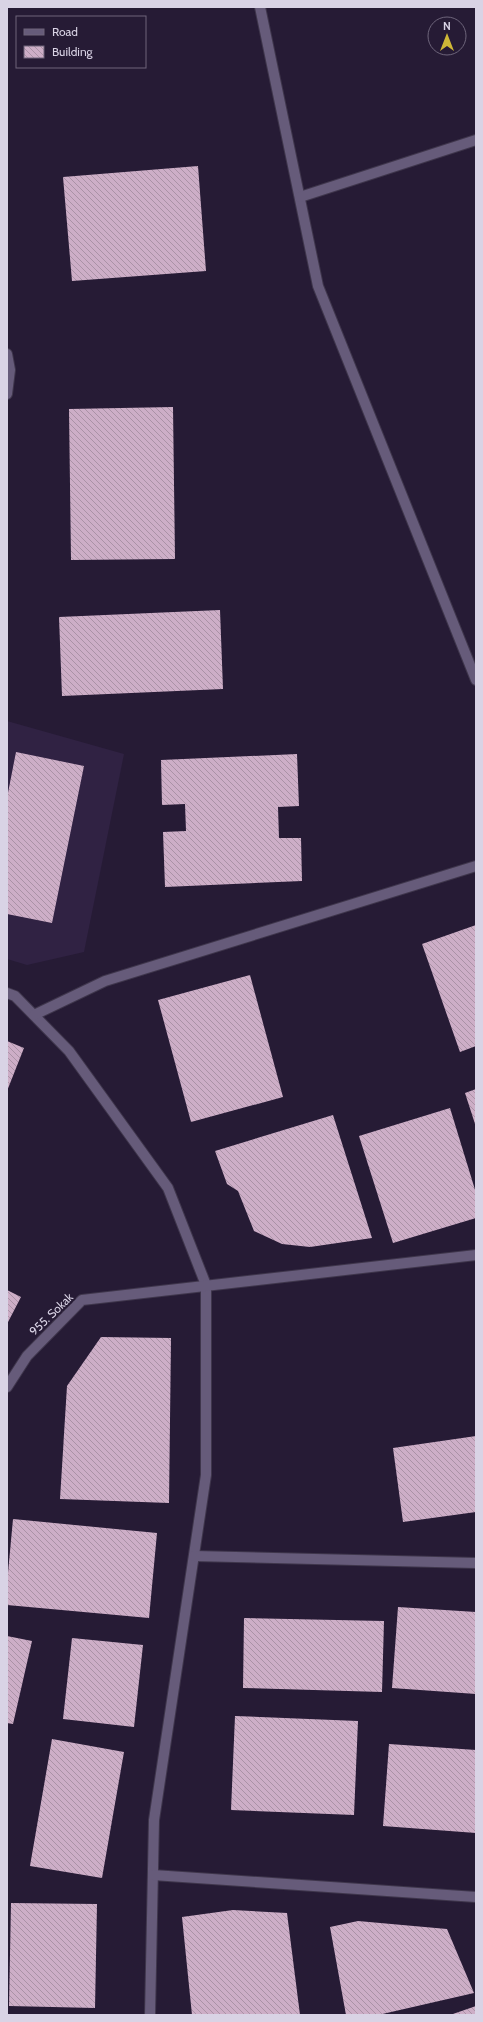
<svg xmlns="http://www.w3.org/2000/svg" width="483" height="2022" font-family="Cabin,sans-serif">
	<defs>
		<pattern id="building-back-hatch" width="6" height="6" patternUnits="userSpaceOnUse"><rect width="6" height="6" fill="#cdaec7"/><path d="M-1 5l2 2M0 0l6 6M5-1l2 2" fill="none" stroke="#aa92a6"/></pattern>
	</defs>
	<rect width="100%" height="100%" fill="#261b35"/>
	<polygon fill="#302243" points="7,721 124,754 84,952 27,965 7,959"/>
	<g fill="url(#building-back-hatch)">
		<polygon points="198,166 206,271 72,281 63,177"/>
		<polygon points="173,407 175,559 71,560 69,409"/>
		<polygon points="220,610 223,689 62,696 59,617"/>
		<polygon points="16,752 84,766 52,923 7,914 7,798"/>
		<polygon points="297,754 299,806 278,807 279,838 301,838 302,881 165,887 163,832 186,831 185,804 162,805 161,760"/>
		<polygon points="476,925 476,1046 460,1052 422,944"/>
		<polygon points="250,975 283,1097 191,1122 158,1000"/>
		<polygon points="7,1041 24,1048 7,1091"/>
		<polygon points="476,1089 476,1127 465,1093"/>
		<polygon points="450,1108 476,1193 476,1218 393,1243 359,1136"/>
		<polygon points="333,1115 372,1238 310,1247 282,1244 254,1231 238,1191 227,1184 215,1151"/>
		<polygon points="7,1290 21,1297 7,1324"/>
		<polygon points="101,1337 171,1338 169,1503 60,1499 67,1386"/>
		<polygon points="476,1436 476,1512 403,1522 393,1448"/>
		<polygon points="13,1519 157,1533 149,1618 7,1605 7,1584"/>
		<polygon points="398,1607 476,1612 476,1694 392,1688"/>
		<polygon points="244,1618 384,1621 382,1692 243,1688"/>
		<polygon points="7,1636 32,1641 13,1724 7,1723"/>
		<polygon points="72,1638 143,1645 134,1727 63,1719"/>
		<polygon points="235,1716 358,1721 354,1815 231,1810"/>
		<polygon points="52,1739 124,1752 102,1878 30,1866"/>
		<polygon points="389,1744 476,1750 476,1833 383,1826"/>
		<polygon points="11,1903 97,1904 95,2008 9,2006"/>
		<polygon points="233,1910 287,1913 300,2015 192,2015 182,1917"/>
		<polygon points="358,1921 447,1929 474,1993 378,2015 346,2015 330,1927"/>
		<polygon points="476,2006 476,2015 450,2015"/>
	</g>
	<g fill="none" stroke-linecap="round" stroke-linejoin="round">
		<g stroke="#3f364c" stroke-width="12">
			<g id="minor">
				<polyline points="260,7 318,286 476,680"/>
				<polyline points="300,197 476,140"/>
				<polyline points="7,354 10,370 7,394"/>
				<polyline points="7,993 15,996 69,1051 168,1188 206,1285 206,1475 154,1820 150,2015"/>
				<polyline points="34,1015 105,981 476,866"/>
				<polyline points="7,1387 27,1356 82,1300 476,1255"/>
				<polyline points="194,1556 476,1563"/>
				<polyline points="153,1875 476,1897"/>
			</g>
		</g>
		<use href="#minor" stroke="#665b7a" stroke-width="10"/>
	</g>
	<g text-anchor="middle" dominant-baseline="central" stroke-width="4" stroke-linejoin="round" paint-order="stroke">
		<g font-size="12" fill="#d9d3e5" stroke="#261b35">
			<text transform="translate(51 1314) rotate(-44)">955. Sokak</text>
		</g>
	</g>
	<rect width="483" height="2022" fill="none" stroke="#d9d3e5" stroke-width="16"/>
	<rect x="16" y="16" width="130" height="52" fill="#261b35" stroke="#6e657b"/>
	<rect x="24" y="29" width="20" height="6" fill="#665b7a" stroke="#6e657b"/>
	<text x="52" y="36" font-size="12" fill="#d9d3e5">Road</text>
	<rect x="24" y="46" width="20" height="12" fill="url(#building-back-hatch)" stroke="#6e657b"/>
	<text x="52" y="56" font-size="12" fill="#d9d3e5">Building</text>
	<g transform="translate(447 36)"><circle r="19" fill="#261b35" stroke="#6e657b"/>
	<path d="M0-3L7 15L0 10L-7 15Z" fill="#cfb837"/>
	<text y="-6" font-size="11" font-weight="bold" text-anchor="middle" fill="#d9d3e5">N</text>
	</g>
</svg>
